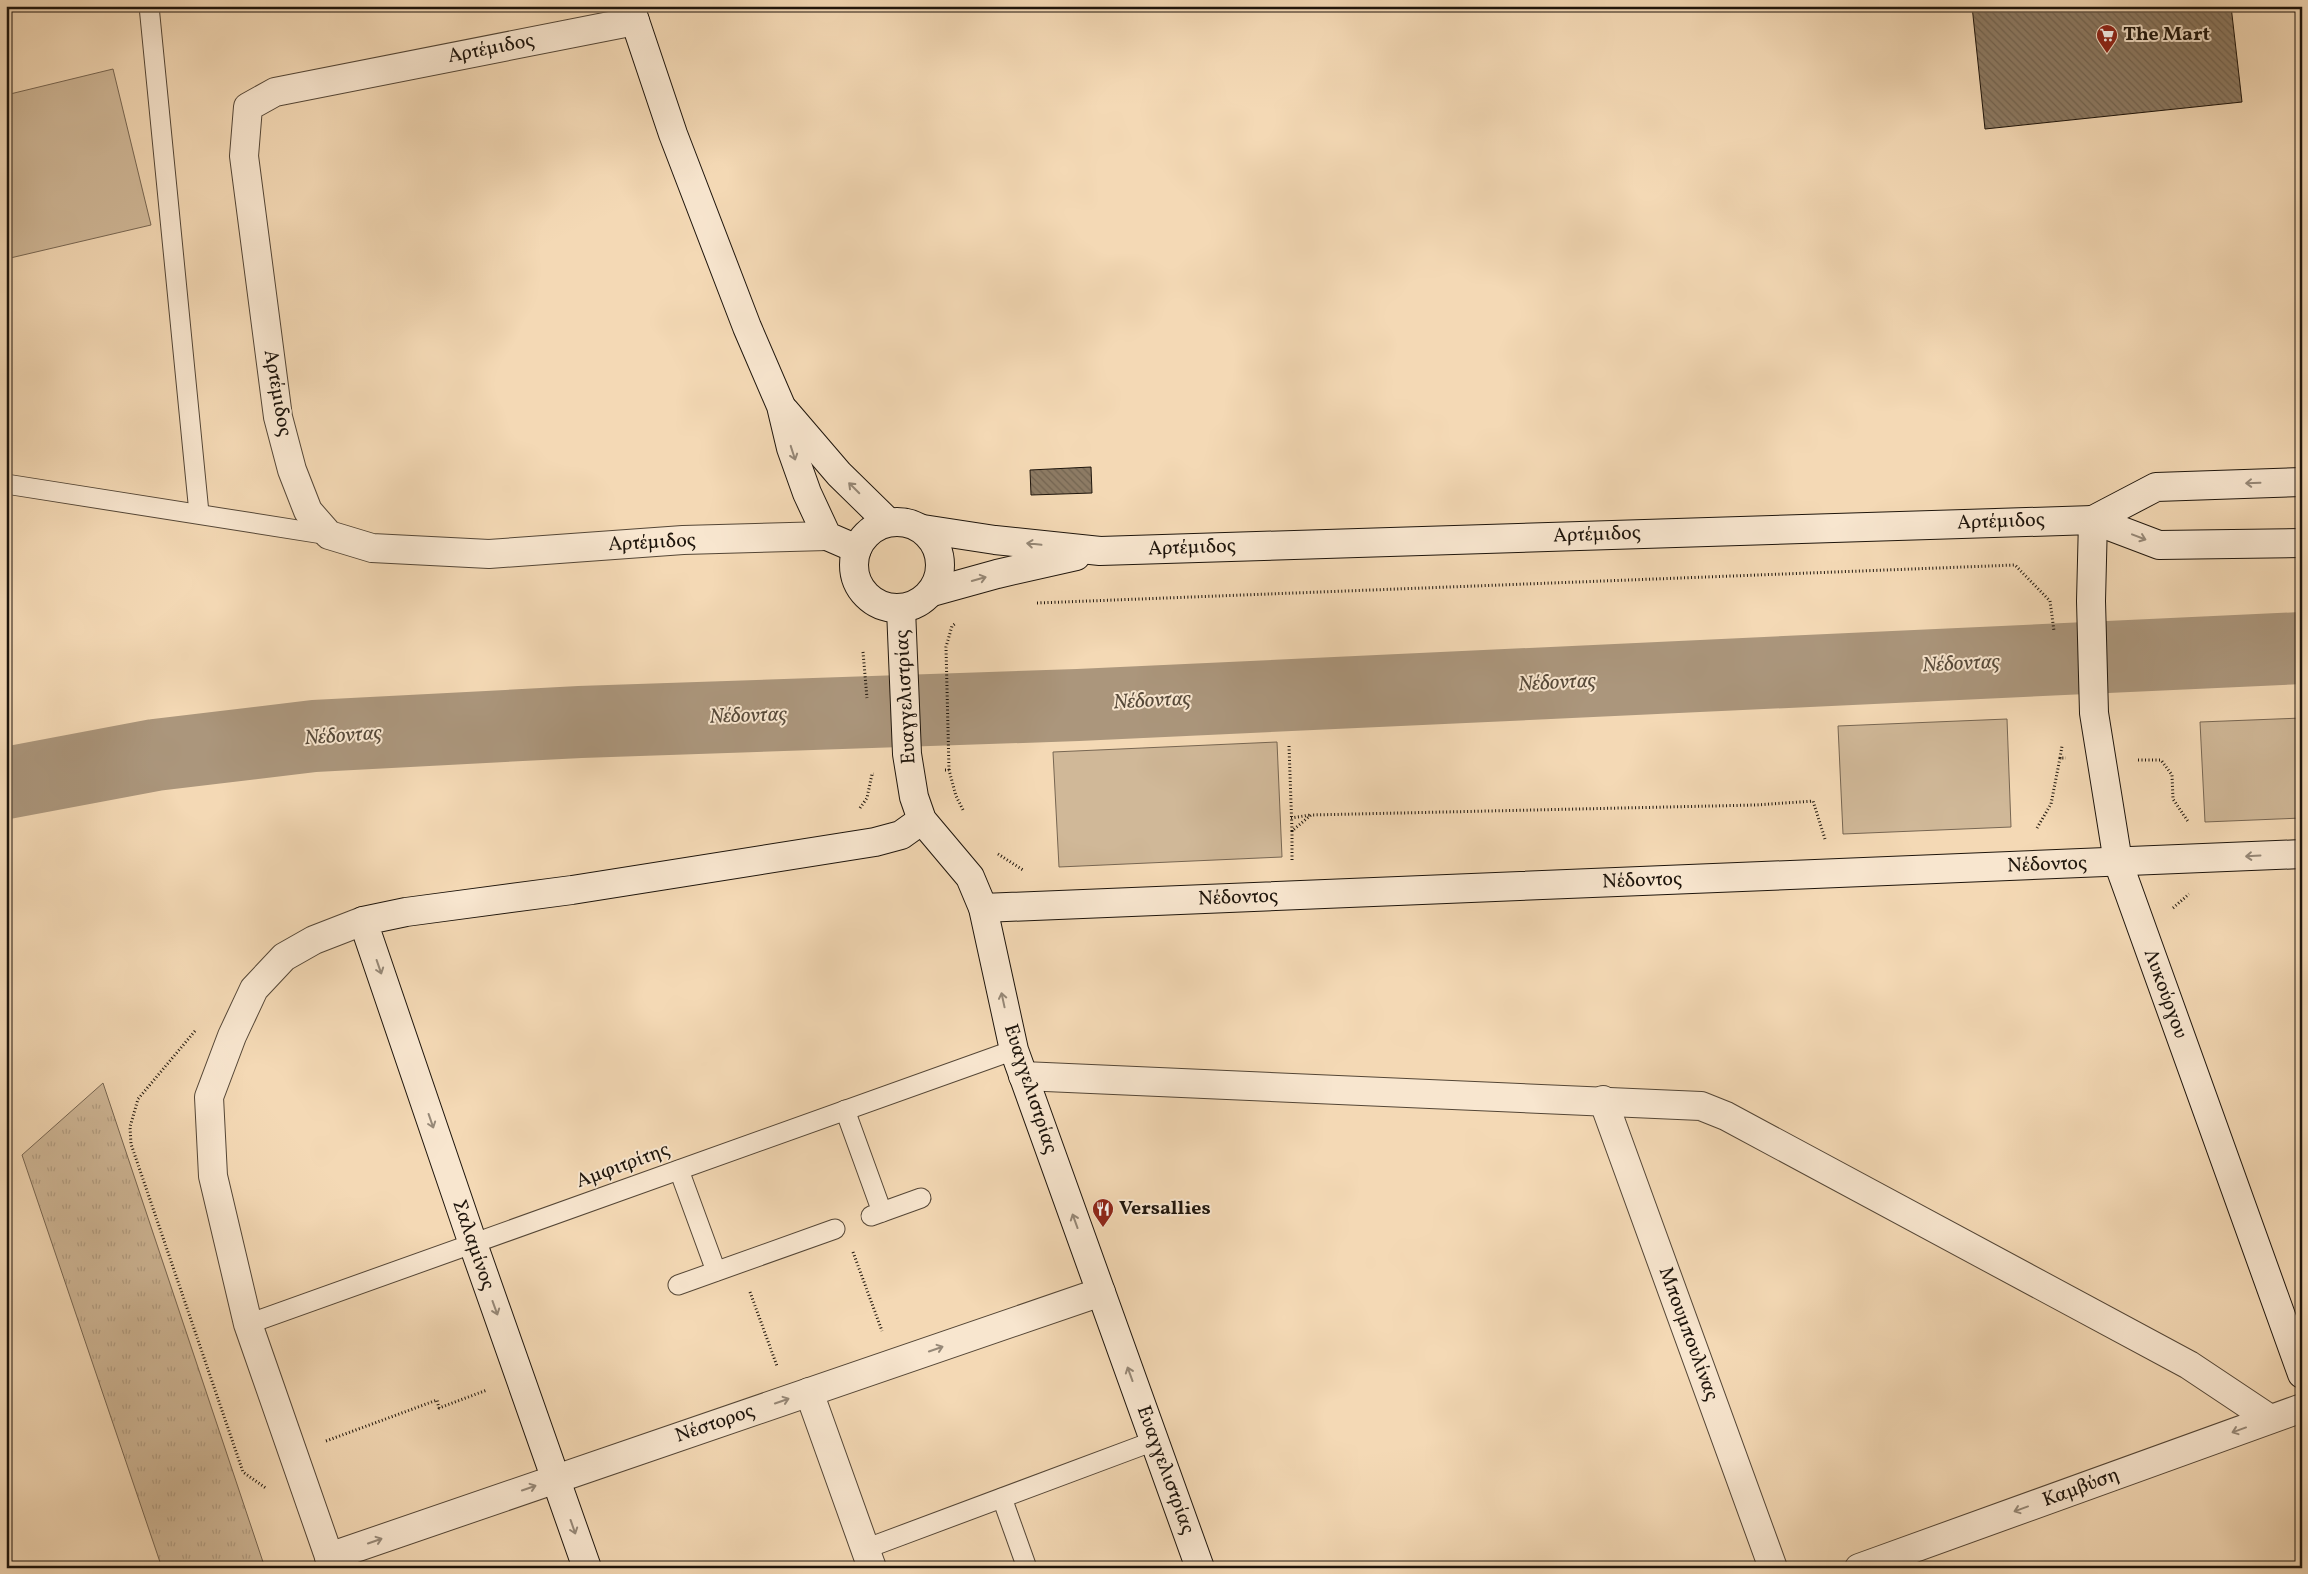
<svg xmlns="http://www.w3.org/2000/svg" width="2308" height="1574" font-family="Vollkorn,serif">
	<defs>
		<pattern id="park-tufts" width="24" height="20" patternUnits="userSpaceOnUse" patternTransform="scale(1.25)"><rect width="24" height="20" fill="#d0b898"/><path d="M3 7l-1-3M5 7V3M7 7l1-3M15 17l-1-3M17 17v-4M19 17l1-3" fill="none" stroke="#b29d82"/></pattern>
		<pattern id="building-back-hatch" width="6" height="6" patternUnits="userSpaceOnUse" patternTransform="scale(1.25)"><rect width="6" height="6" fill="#8d7b64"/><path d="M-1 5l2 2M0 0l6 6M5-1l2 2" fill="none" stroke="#736451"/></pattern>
	</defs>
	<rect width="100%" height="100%" fill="#f4d9b5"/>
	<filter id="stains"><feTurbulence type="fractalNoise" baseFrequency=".004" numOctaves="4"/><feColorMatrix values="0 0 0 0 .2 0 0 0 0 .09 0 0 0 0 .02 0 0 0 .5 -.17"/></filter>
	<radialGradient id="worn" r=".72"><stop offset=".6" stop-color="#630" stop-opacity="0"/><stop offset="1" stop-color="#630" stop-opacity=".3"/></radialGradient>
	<g fill="#d0b898" stroke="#776652">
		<polygon points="113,69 151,225 6,259 6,95"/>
		<polygon points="2302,718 2302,818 2205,822 2200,722"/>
		<polygon points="2007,719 2011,827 1843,834 1838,726"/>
		<polygon points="1277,742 1282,857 1059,867 1053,752"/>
	</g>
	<polygon fill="url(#park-tufts)" stroke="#776652" points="103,1083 265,1568 162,1568 22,1155"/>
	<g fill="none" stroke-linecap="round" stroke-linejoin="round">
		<polyline stroke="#ab967c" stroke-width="72" points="6,783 155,755 314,736 580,722 1078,705 2302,648"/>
	</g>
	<g fill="url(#building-back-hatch)" stroke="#1e150c">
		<polygon points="1972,6 2231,6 2242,102 1985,129"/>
		<polygon points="1091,467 1092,493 1031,495 1030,470"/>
	</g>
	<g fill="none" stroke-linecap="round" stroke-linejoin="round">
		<g stroke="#544636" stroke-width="21">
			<g id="lane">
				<polyline points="149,6 199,513"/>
				<polyline points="6,484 329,535"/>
				<polyline points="845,1110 882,1212"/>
				<polyline points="679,1170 716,1271"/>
				<polyline points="871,1216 921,1198"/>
				<polyline points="678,1285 835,1229"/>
				<polyline points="248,1324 1014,1050"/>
				<polyline points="1002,1498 1027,1568"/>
				<polyline points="865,1549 1154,1441"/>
			</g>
		</g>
		<g stroke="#544636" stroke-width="30">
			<g id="street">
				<polyline points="635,21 275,92 248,107 244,156 278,417 292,470 308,511 329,535 372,548 489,554 683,540 827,536"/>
				<polyline points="1023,1076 1701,1106 1726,1116 2189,1365 2270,1419"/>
				<polyline points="1603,1100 1773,1568"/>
				<polyline points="809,1392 872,1568"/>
				<polyline points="329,1557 1101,1292"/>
				<polyline points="333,1568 248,1324 213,1176 209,1097 232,1036 254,989 284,957 314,940 363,921"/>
				<polyline points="1859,1568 2302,1408"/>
			</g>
		</g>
		<g stroke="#1e150c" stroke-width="30">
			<g id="secondary">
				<polyline points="630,6 673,134 747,327 781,406 791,448 807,493 827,536 857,549"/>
				<polyline points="785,411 839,474 888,522"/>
				<polyline points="2093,520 2091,601 2094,713 2118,862 2302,1374"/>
				<polyline points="2093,520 2156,487 2302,482"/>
				<circle cx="897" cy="565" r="43"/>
				<polyline points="923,529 995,540 1100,551 2093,520 2159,545 2302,543"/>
				<polyline points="932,592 997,574 1076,556"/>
				<polyline points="901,609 907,754 914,797 922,820 970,877 983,908 1014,1050 1200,1568"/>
				<polyline points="983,908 2302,854"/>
				<polyline points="587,1568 473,1244 363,921 406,912 572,890 875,842 901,835 922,820"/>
			</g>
		</g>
		<g stroke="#1e150c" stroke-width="3" stroke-dasharray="1 2.5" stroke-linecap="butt">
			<polyline points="1037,603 2015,565 2050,601 2054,631"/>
			<polyline points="863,652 867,698"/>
			<polyline points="1289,746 1292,831"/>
			<polyline points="2060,758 2062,746"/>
			<polyline points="2138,760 2161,760 2172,775 2173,799 2189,823"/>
			<polyline points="945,770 949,770 956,796 964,812"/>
			<polyline points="949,770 946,647 952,626 956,623"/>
			<polyline points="860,808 867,798 872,774 874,774"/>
			<polyline points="1291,818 1310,815"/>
			<polyline points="2037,828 2051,804 2060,758 2066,758"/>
			<polyline points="998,854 1023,870"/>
			<polyline points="1292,860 1292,831 1311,815 1756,805 1813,801 1825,839"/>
			<polyline points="2173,908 2189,894"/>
			<polyline points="195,1031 138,1099 130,1127 131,1144 243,1472 267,1489"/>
			<polyline points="853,1252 882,1331"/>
			<polyline points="750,1292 777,1366"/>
			<polyline points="326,1441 437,1400 439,1408 487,1390"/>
		</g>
		<use href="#lane" stroke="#f8e6cf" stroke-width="19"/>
		<use href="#street" stroke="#f8e6cf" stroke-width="28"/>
		<use href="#secondary" stroke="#f8e6cf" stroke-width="28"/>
	</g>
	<defs><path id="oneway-shaft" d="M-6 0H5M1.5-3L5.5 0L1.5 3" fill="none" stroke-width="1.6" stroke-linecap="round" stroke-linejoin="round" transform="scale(1.25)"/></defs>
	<g stroke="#968877">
		<use href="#oneway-shaft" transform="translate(793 453) rotate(72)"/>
		<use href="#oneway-shaft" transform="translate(2253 483) rotate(178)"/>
		<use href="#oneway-shaft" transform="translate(854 488) rotate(-135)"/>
		<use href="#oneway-shaft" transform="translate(2139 537) rotate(21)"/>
		<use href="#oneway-shaft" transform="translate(1034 544) rotate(-174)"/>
		<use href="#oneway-shaft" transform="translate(979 579) rotate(-16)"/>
		<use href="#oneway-shaft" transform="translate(2253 856) rotate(177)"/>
		<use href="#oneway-shaft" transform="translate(379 967) rotate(71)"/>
		<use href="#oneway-shaft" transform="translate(1003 1000) rotate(-102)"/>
		<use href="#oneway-shaft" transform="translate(431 1121) rotate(71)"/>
		<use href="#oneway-shaft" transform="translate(1075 1221) rotate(-110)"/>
		<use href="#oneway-shaft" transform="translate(495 1308) rotate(70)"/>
		<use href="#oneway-shaft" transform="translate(936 1349) rotate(-19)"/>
		<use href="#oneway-shaft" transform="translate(1130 1374) rotate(-110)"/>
		<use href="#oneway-shaft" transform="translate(782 1401) rotate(-19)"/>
		<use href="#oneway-shaft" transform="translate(2239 1430) rotate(160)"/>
		<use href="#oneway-shaft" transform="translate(529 1488) rotate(-19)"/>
		<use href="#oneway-shaft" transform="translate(2021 1509) rotate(160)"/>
		<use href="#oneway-shaft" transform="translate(573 1527) rotate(71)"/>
		<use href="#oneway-shaft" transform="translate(375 1541) rotate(-19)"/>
	</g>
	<defs>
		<g id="supermarket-pin" transform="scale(1.125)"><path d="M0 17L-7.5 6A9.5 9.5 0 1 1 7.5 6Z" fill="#8f2418" stroke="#f8e6cf"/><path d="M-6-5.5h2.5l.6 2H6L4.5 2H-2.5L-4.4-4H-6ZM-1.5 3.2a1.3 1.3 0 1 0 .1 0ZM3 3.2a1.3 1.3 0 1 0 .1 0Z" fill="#fff"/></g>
		<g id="restaurant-pin" transform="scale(1.125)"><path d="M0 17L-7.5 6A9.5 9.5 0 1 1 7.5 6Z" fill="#8f2418" stroke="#f8e6cf"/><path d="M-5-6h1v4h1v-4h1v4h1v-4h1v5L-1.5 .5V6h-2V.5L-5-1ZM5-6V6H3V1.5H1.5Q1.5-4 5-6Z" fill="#fff"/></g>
	</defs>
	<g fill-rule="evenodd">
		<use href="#supermarket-pin" x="2107" y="35"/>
		<use href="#restaurant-pin" x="1103" y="1209"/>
	</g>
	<g text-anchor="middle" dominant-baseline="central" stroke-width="4" stroke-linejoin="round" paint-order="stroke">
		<g font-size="20" font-weight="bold" fill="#1e150c" stroke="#f8e6cf" text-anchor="start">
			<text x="2123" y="35">The Mart</text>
			<text x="1119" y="1209">Versallies</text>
		</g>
		<g font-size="20" fill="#1e150c" stroke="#f8e6cf">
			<text transform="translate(491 49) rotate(-11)">Αρτέμιδος</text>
			<text transform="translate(277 393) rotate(80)">Αρτέμιδος</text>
			<text transform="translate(2001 522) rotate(-2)">Αρτέμιδος</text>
			<text transform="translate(1597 535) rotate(-2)">Αρτέμιδος</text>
			<text transform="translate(652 543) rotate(-3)">Αρτέμιδος</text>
			<text transform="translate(1192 548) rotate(-2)">Αρτέμιδος</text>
			<text transform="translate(906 697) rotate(-93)">Ευαγγελιστρίας</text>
			<text transform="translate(2047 865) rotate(-2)">Νέδοντος</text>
			<text transform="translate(1642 881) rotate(-2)">Νέδοντος</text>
			<text transform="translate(1238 898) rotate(-2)">Νέδοντος</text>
			<text transform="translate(2165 994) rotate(70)">Λυκούργου</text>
			<text transform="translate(1030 1089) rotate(72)">Ευαγγελιστρίας</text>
			<text transform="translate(623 1166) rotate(-20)">Αμφιτρίτης</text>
			<text transform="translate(473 1245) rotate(71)">Σαλαμίνος</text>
			<text transform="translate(1688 1334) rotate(70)">Μπουμπουλίνας</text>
			<text transform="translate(715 1424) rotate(-19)">Νέστορος</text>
			<text transform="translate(1165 1470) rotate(70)">Ευαγγελιστρίας</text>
			<text transform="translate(2081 1488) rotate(-20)">Καμβύση</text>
		</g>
		<g font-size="21" font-style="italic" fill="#564939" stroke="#f8e6cf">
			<text transform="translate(1961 664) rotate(-3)">Νέδoντας</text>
			<text transform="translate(1557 683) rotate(-3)">Νέδoντας</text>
			<text transform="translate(1152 701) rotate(-3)">Νέδoντας</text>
			<text transform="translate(748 716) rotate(-2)">Νέδoντας</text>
			<text transform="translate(343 736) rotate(-4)">Νέδoντας</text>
		</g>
	</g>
	<rect width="2308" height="1574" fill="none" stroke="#f4d9b5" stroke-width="25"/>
	<rect x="8" y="8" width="2293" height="1559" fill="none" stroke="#1e150c" stroke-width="2.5"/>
	<rect x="12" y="12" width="2283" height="1549" fill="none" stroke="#1e150c"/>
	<rect width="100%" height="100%" filter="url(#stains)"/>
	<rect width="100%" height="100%" fill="url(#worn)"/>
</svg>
